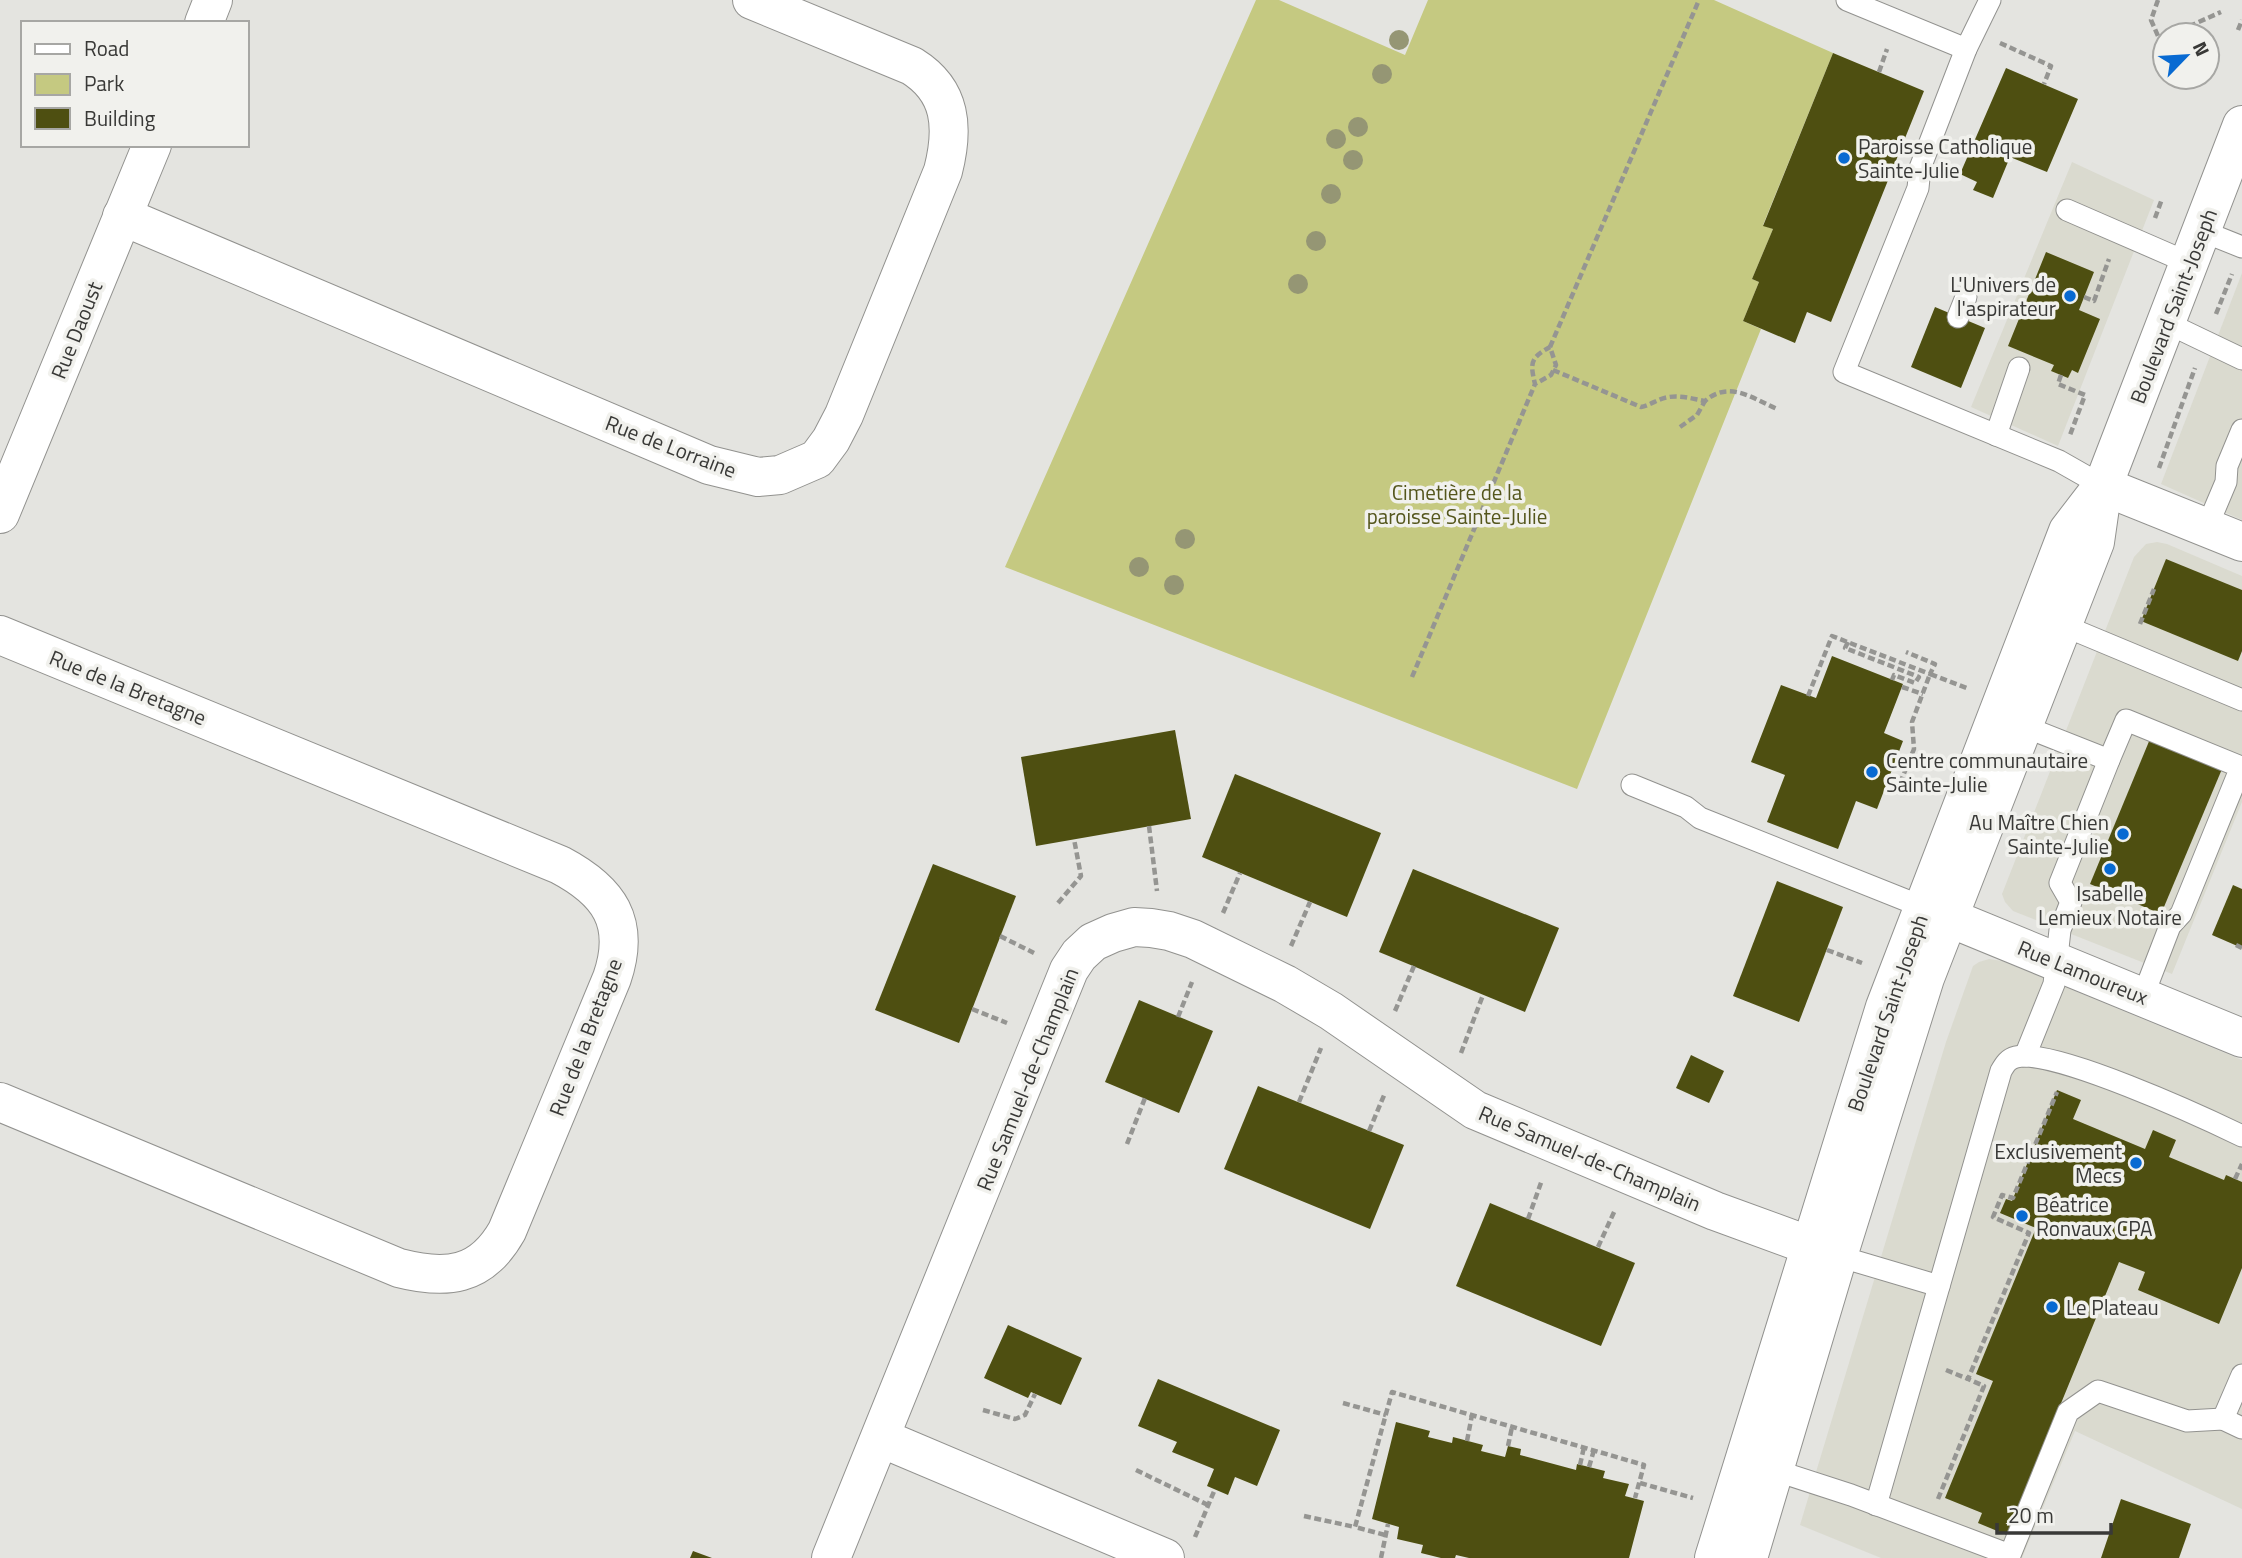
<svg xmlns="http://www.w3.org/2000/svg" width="2242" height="1558" font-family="'Titillium Web',sans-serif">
	<rect width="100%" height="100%" fill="#e4e4e0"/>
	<g fill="#dadacf">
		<polygon points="2072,162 2154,200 2058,446 1971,407"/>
		<polygon points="2242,273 2242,520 2161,484"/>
		<polygon points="2157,542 2167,544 2242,576 2242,802 2172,974 2013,911 2005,902 2002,894 2134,557 2146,544"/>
		<polygon points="1989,959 2002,961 2242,1060 2242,1509 2075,1431 2022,1558 1881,1558 1800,1525 1946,1042 1973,966 1979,962"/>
	</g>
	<polygon fill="#c5c981" points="1256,0 1279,0 1405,55 1428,0 1714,0 1833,53 1763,225 1773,229 1752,279 1759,282 1743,321 1761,329 1577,789 1005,567"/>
	<g fill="#4e4f11">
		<polygon points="1833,53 1924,91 1831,322 1807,312 1795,343 1743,321 1759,282 1752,279 1773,229 1763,226"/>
		<polygon points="2006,68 2078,99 2047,172 2010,157 1993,198 1973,190 1977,182 1960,174"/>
		<polygon points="2046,252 2094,272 2079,310 2100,319 2078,373 2072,370 2068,378 2051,371 2054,365 2008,346"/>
		<polygon points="1935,307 1985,328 1961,388 1911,367"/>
		<polygon points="2166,559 2242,590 2242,651 2238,661 2141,621"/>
		<polygon points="1832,656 1903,684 1884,733 1903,741 1877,809 1856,801 1838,849 1767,822 1785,775 1751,762 1781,685 1816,698"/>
		<polygon points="1175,730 1191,819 1036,846 1021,757"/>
		<polygon points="2150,739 2222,769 2161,914 2090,884"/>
		<polygon points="1235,774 1381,833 1347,917 1202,857"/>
		<polygon points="933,864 1016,896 959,1043 875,1010"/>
		<polygon points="1413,869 1559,928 1525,1012 1379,952"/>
		<polygon points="1777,881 1843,907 1799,1022 1733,996"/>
		<polygon points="2233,885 2242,889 2242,948 2212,935"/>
		<polygon points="1139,1000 1213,1031 1179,1113 1105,1082"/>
		<polygon points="1691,1055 1724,1071 1709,1103 1676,1088"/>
		<polygon points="1258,1086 1404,1145 1370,1229 1224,1169"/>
		<polygon points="2057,1090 2081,1100 2073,1119 2145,1149 2153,1130 2176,1140 2169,1157 2224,1180 2226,1175 2242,1182 2242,1268 2219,1324 2138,1290 2145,1272 2119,1262 2007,1535 1978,1523 1982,1513 1945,1498 1993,1381 1976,1374 2036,1228 2000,1213 2006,1199 2012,1201"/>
		<polygon points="1490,1203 1635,1263 1601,1346 1456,1286"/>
		<polygon points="1008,1325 1082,1358 1061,1405 1031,1392 1028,1398 984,1378"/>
		<polygon points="1158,1379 1280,1430 1257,1486 1235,1477 1228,1495 1207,1486 1214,1469 1172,1452 1177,1442 1138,1426"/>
		<polygon points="1396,1422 1430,1431 1428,1437 1452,1443 1453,1437 1483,1445 1481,1451 1505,1457 1508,1446 1521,1449 1520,1455 1576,1470 1577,1464 1605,1471 1603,1478 1629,1484 1625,1496 1644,1501 1629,1558 1469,1558 1456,1555 1455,1558 1441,1558 1421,1553 1423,1545 1397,1539 1399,1527 1372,1519"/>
		<polygon points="2121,1499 2191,1524 2179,1558 2101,1558"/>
		<polygon points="693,1551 712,1558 690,1558"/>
	</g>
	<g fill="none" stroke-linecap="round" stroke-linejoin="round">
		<g stroke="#92928f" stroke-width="23">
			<g id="lane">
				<polyline points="1847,0 1966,49"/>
				<polyline points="1990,0 1966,49 1920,168 1918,188 1844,372 2059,461 2103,486"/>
				<polyline points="2067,210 2189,263"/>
				<polyline points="2202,231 2242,247"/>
				<polyline points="1958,317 1966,297"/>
				<polyline points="2167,323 2242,359"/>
				<polyline points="1996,435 2019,368"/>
				<polyline points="2207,527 2226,482 2227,466 2242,430"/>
				<polyline points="2062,625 2242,700"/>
				<polyline points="2023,726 2109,760 2060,883 2071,902 2060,930 2054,984 2025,1056"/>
				<polyline points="2109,760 2126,720 2241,767 2181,914 2170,926 2143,996"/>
				<polyline points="1632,785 1686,807 1700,818 1923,907"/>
				<polyline points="1838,1256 1939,1286"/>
				<polyline points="2242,1375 2223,1419 2242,1428"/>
				<polyline points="1774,1470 1851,1495 2010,1555 2068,1412 2098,1391 2187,1421 2223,1419"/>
				<path d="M1876,1505L2001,1071C2005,1064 2008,1059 2016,1057C2053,1048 2203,1117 2242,1136"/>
			</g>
		</g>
		<g stroke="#92928f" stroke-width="40">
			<g id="street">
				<polyline points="204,23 213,0"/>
				<path d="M122,216L709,465L758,477L780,475L817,459L831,440L844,415L943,171C954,128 952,91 912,66L752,0"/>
				<polyline points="2103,486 2242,542"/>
				<polyline points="0,514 152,145"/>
				<path d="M0,635L560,865C609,891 631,922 612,978L507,1231C481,1277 446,1280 399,1268L0,1102"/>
				<polyline points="1923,907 2242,1038"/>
				<polyline points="881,1438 1165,1558"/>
				<polyline points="831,1558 1069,970 1079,955 1093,942 1113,933 1134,927 1151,928 1169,931 1193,939 1285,984 1331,1011 1475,1110 1715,1211 1838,1256"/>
			</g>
		</g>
		<g stroke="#92928f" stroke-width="40">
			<g id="secondary">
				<polyline points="1714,1558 1885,1007 2068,531 2101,488"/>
				<polyline points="1748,1558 1838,1256 1925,978 2095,542 2103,486 2242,125"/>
			</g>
		</g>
		<g stroke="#959592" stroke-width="4.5" stroke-dasharray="7 3.5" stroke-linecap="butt">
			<polyline points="2158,0 2151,20 2165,52"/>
			<polyline points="2238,30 2242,20"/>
			<polyline points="2170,35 2221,12"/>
			<polyline points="2000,43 2051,66 2044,84"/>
			<polyline points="1879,72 1887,49"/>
			<polyline points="2207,76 2208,76"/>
			<polyline points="2155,218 2162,199"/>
			<polyline points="2084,297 2094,301 2109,259"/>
			<polyline points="2216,314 2232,274"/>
			<polyline points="1550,347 1699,0"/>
			<path d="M1553,370L1641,407C1651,405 1659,398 1669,397C1681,395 1693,399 1705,401C1729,380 1752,398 1777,409"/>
			<polyline points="2061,375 2058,384 2085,395 2070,435"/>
			<polyline points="1680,427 1697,415 1705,401"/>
			<polyline points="2159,468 2195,368"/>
			<polyline points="2140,624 2154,589"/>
			<polyline points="1848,642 1845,648 1919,677 1915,683 1894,675 1892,680"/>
			<path d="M1412,677L1535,384C1530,363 1530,358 1550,347L1556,365L1551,375L1535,384"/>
			<polyline points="1902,687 1923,694"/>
			<polyline points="1808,696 1832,636 1930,674 1935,664 1906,652"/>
			<polyline points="1889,778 1927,793"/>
			<polyline points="1900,783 1914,749 1912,722 1930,674 1969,689"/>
			<polyline points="1149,826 1157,891"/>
			<polyline points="1058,903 1081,876 1074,839"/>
			<polyline points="1223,913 1240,873"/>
			<polyline points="1000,936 1034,953"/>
			<polyline points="2236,945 2242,948"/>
			<polyline points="1291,946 1310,902"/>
			<polyline points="1827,950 1862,963"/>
			<polyline points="972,1009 1007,1023"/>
			<polyline points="1395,1011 1414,966"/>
			<polyline points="1178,1017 1192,982"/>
			<polyline points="1461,1053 1483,995"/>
			<polyline points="1299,1102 1321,1048"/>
			<polyline points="1369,1131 1385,1093"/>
			<polyline points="1127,1144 1145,1098"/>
			<polyline points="2235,1179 2242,1164"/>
			<polyline points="1528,1219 1542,1180"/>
			<polyline points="1598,1247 1615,1210"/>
			<polyline points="1946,1370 1968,1379"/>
			<polyline points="1343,1403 1386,1415"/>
			<polyline points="983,1410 1015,1419 1025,1415 1035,1394"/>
			<polyline points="1467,1441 1472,1415"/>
			<polyline points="1508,1446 1512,1427"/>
			<polyline points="1580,1465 1584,1447"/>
			<polyline points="1589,1467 1594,1450"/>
			<polyline points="1136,1470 1208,1505"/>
			<polyline points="1640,1483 1693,1498"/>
			<polyline points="1938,1499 1984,1386 1968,1379 2029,1233 1993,1217 2002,1195 2013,1198 2057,1092"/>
			<polyline points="1304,1516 1355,1527"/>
			<polyline points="1385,1535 1355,1527 1392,1392 1644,1465 1635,1498"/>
			<polyline points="1195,1537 1215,1489"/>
			<polyline points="1381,1558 1388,1524"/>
		</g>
		<use href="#lane" stroke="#fff" stroke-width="21"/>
		<use href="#street" stroke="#fff" stroke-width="38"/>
		<use href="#secondary" stroke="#fff" stroke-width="38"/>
	</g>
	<g fill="#959674">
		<circle cx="1399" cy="40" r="10"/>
		<circle cx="1382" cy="74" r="10"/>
		<circle cx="1358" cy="127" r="10"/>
		<circle cx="1336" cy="139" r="10"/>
		<circle cx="1353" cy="160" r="10"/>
		<circle cx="1331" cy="194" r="10"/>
		<circle cx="1316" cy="241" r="10"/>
		<circle cx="1298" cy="284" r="10"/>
		<circle cx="1185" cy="539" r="10"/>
		<circle cx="1139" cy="567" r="10"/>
		<circle cx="1174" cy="585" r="10"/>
	</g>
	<g fill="#086ad2" stroke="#f1f1ed" stroke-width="2.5">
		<circle cx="1844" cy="158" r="7"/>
		<circle cx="2070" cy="296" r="7"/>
		<circle cx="1872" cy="772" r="7"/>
		<circle cx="2123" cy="834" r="7"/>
		<circle cx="2110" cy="869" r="7"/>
		<circle cx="2136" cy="1163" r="7"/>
		<circle cx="2022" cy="1216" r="7"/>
		<circle cx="2052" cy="1307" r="7"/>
	</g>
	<g text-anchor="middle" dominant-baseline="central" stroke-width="7" stroke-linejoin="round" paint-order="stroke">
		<g font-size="21" fill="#393937" stroke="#f1f1ed" text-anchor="start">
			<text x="1858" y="146">Paroisse Catholique<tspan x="1858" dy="24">Sainte-Julie</tspan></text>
			<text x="2056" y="284" text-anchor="end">L'Univers de<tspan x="2056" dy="24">l'aspirateur</tspan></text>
			<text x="1886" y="760">Centre communautaire<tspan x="1886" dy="24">Sainte-Julie</tspan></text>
			<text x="2109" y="822" text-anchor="end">Au Maître Chien<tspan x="2109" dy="24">Sainte-Julie</tspan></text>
			<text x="2110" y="893" text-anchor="middle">Isabelle<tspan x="2110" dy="24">Lemieux Notaire</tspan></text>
			<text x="2122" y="1151" text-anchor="end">Exclusivement<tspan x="2122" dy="24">Mecs</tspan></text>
			<text x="2036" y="1204">Béatrice<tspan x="2036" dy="24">Ronvaux CPA</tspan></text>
			<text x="2066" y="1307">Le Plateau</text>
		</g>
		<g font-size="21" fill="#393937" stroke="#f1f1ed">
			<text transform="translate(2173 306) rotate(-69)">Boulevard Saint-Joseph</text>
			<text transform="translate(76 330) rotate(-68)">Rue Daoust</text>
			<text transform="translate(671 446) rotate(21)">Rue de Lorraine</text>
			<text transform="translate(128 687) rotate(22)">Rue de la Bretagne</text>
			<text transform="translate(2083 972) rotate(22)">Rue Lamoureux</text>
			<text transform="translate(1887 1013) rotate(-71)">Boulevard Saint-Joseph</text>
			<text transform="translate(585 1037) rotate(-69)">Rue de la Bretagne</text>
			<text transform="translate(1027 1079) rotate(-68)">Rue Samuel-de-Champlain</text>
			<text transform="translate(1590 1158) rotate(23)">Rue Samuel-de-Champlain</text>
		</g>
		<g font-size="21" fill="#54561c" stroke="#f1f1ed">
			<text x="1457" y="492">Cimetière de la<tspan x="1457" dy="24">paroisse Sainte-Julie</tspan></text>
		</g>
	</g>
	<rect x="21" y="21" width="228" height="126" fill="#f1f1ed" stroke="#a7a7a4" stroke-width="2"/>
	<rect x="35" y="44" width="35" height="10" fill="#ffffff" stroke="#a7a7a4" stroke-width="2"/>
	<text x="84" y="56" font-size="21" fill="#393937">Road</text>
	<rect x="35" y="74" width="35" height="21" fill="#c5c981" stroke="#a7a7a4" stroke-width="2"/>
	<text x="84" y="91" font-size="21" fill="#393937">Park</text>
	<rect x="35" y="108" width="35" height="21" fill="#4e4f11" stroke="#a7a7a4" stroke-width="2"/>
	<text x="84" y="126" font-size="21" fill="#393937">Building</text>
	<g transform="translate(2186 56) rotate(65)"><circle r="33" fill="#f1f1ed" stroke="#a7a7a4" stroke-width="2"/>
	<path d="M0-5L12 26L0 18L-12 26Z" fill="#086ad2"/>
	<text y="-10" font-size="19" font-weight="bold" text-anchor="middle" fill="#393937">N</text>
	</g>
	<path d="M1997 1523v10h114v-10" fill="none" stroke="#393937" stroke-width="3.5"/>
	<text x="2008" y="1523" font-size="21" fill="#393937" stroke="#f1f1ed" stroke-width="5" paint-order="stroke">20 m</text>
</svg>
